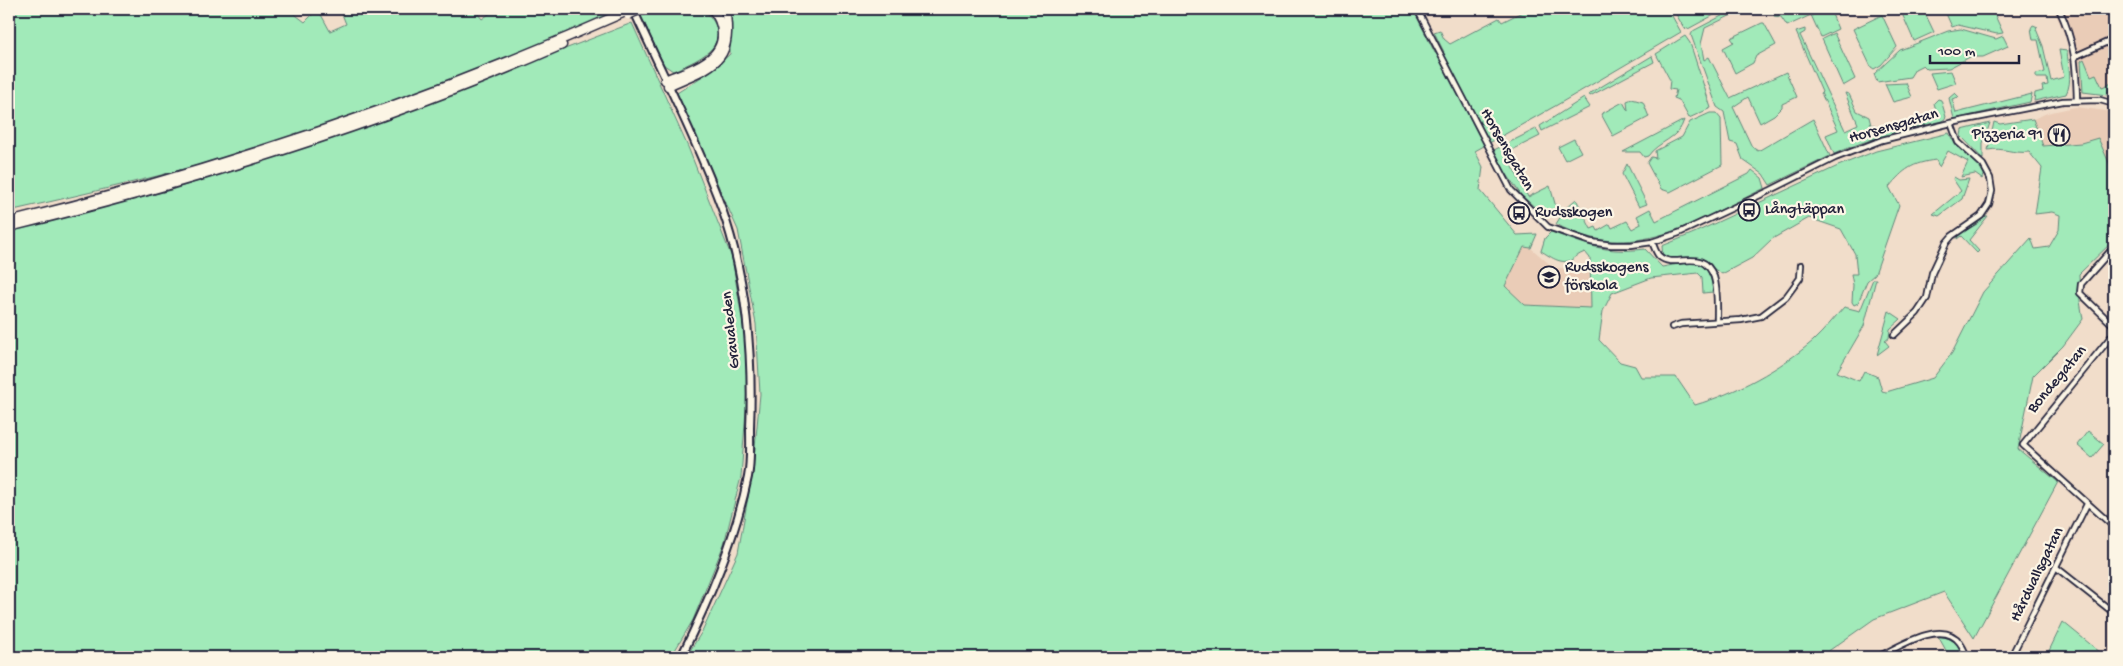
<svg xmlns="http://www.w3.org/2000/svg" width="2123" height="666" font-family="'Gochi Hand',sans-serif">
	<rect width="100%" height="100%" fill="#f1ddca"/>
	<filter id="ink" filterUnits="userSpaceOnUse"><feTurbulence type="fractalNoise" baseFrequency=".02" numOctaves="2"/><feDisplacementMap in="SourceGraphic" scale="10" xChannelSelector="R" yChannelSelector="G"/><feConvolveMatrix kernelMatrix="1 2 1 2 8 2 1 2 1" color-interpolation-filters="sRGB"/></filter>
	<g filter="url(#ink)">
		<g fill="#eaccb7">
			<polygon points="2054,9 2114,9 2114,95 2075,92 2074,57"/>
			<polygon points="2075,107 2107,111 2114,115 2114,174 2088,140 2081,143 2043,146 2033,119 2047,113"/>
			<polygon points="1524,247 1531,248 1554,268 1589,269 1591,308 1525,305 1505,286"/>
		</g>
		<g fill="#a1eab9" stroke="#62867a">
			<path d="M9,9H288L305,22L318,9L330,31L346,24L340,9H474L482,19L496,9H624C526,49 427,93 326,127C222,162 116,187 9,211Z"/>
			<path d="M658,9L704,10C738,43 701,59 673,71L664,65L641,16Z"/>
			<path d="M728,9H1413L1435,53L1444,52L1434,32L1440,30L1444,39L1450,44L1499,18L1502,22L1528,9H1538L1541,15L1553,9H1668L1681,32L1557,105L1475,151L1483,167L1480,190L1517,235L1537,234L1531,248L1524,247L1505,286L1525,305L1591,308L1590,258L1585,252C1579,254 1576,257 1571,260C1560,265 1550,256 1541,251L1545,238L1551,232C1587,245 1606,254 1645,249L1662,267C1691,262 1710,255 1713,292L1703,293L1702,277L1698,273L1651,278L1612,293L1603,311L1599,340L1620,362L1635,366L1641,377H1676L1695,405C1736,393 1780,369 1813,341C1824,331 1834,318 1844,307L1860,311L1873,279H1876L1864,326L1837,372L1859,381L1864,371L1878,377L1882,391L1886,392L1933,378L1952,353L1983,292L2031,238L2035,249L2049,247L2059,230L2060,215L2052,212L2035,214L2042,168L2029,152C2012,154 2004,147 1988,150L1994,122L2000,124L2033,119L2043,146L2081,143L2098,138L2114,174V240L2079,274L2080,301L2083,319L2063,346L2033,376L2018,449L2058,482L1974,638L1944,592L1874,619L1820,657H686L703,630L738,553L753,469L760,394L756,324L738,230L677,93L712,70L730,54L731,21Z"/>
			<polygon points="1673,9 1725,9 1688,29 1684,28"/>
			<polygon points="1735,9 1744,9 1705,28 1701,44 1704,60 1709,57 1730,98 1786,72 1797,97 1782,104 1782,107 1774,115 1760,123 1748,97 1733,107 1752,147 1758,151 1813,119 1830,156 1770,185 1763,174 1743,160 1737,144 1730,142 1724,112 1717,107 1691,35 1693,31"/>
			<polygon points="1776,9 1789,15 1791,9 1830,9 1838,29 1821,37 1811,15 1787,26 1781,17 1774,16"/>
			<polygon points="1900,9 1923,9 1934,32 1914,41"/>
			<polygon points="1944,9 1992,9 2003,33 1997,34 1958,25 1952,27"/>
			<polygon points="1882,15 1897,47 1881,65 1874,69 1871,67 1853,29"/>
			<polygon points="632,23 688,147 732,258 746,343 747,396 741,477 724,544 693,620 671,657 9,657 9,231 171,190 358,129"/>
			<polygon points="1762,23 1764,23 1776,45 1756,56 1753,63 1735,73 1723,48 1734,42 1731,38"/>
			<path d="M2033,25L2038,27L2036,29L2043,46L2051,81L2064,77L2059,50L2067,51C2068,65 2073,81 2066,94L2034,101L2035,93L2043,91L2042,86L2048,85L2047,78H2036V74L2045,72L2038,40H2033L2031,28Z"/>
			<path d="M1805,29V32L1800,35L1845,130L1858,124L1845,93L1849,94L1857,111L1869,117L1871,125H1875L1877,131L1937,114L1934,103L1938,99L1941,100L1946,117L1943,121C1905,129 1870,138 1834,154L1826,135L1838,130L1821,93L1822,92L1796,32Z"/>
			<polygon points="1961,29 1996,39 2003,36 2008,46 1983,57 1970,57 1949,68 1927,69 1923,65 1915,69 1910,77 1877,82 1874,74 1900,50 1948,31"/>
			<polygon points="1834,33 1855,79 1843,86 1822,39"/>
			<polygon points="1685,36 1690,43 1711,108 1689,118 1679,100 1674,98 1676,90 1669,89 1670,80 1656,54"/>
			<polygon points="1652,56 1654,62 1590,96 1589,94"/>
			<polygon points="2084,59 2091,76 2096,74 2102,87 2112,83 2107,95 2083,92 2081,61"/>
			<polygon points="1951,71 1956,83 1937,89 1930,73"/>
			<polygon points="1906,83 1912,97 1893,102 1885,84"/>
			<polygon points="1955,93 1959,97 1952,99 1956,113 2032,94 2030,102 1954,119 1949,98"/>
			<polygon points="1584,98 1590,107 1542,131 1540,126"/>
			<polygon points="1632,99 1643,102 1649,117 1613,136 1601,114 1623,102 1628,111 1627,101"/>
			<polygon points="1710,113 1716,113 1721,119 1722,165 1670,192 1661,189 1647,163 1651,157 1656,158 1655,151 1682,137 1690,122"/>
			<path d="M1684,120C1679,139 1658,141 1648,156L1644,157L1640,152H1623Z"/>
			<polygon points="1990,123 1983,143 1983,159 1961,136 1962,130"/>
			<polygon points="1536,129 1540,136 1506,153 1528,197 1550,186 1556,207 1547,218 1521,195 1504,170 1494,150"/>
			<path d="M1949,133L1956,146L1983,169L1985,174L1982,179L1975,174L1961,177L1968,162L1948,151L1939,167L1936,160C1912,163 1904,169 1889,187L1899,205L1875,274L1867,281L1858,303L1854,305L1852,302L1853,285L1851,274H1857L1855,254L1841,229L1809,218L1772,239L1752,258L1722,274L1697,258L1663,260L1662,246L1694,233L1838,166L1876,151Z"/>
			<polygon points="1574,139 1581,152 1565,160 1558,147"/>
			<polygon points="1627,164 1647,204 1639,207 1622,174"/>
			<path d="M1752,170L1762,178L1765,188C1696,221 1632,266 1556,224L1566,208L1576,199L1591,229L1596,227L1598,231L1610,224L1612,228L1627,221L1632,229L1641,224L1637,216L1650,209L1656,221L1749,174Z"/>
			<polygon points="1954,177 1959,180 1969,179 1962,199 1939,216 1933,214 1961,191 1953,179"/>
			<polygon points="1986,216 1988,216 1969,240 1979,251 1977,253 1961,236 1957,239 1958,235 1977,224"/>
			<polygon points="1889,311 1901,319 1890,329 1889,338 1885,341 1889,346 1877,355"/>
			<polygon points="2088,431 2104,444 2092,458 2077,445"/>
			<polygon points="2063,622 2106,657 2046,657"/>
			<path d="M1938,636C1950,637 1962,644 1963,657H1952L1948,654Z"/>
		</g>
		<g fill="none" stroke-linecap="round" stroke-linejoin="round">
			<g stroke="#22223b" stroke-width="8">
				<g id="street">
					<polyline points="1417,9 1511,190 1548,227 1591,242 1611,245 1631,245 1652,242 1679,233 1771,190 1835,158 1882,140 1951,123 2063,101 2100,100 2114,104"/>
					<path d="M2059,9C2075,43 2076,64 2077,100"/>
					<polyline points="2076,56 2114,39"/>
					<path d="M1652,242C1654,246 1656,253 1659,256C1675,271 1702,245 1714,277C1718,290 1717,307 1717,320"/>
					<polyline points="2114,247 2081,284 2080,293 2114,326"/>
					<polyline points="1672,327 1681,324 1741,320 1761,316 1786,297 1800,278 1801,265"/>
					<polyline points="2114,333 2023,445 2114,527"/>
					<polyline points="1894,335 1917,313 1927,298 1932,273 1946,243 1952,236 1981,216 1989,204 1992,191 1990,178 1983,165 1958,142 1951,123"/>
					<polyline points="2057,568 2114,613"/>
					<path d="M1878,657C1898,647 1943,618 1960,643C1963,648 1966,652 1966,657"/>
					<polyline points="2011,657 2087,504"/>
				</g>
			</g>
			<g stroke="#22223b" stroke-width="10">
				<path id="secondary" d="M633,9C663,75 697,141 722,209C747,279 753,354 750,428C750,444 751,462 748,477C735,540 709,600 681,657"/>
			</g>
			<g stroke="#22223b" stroke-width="11">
				<g id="primary">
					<path d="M665,80C686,71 723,62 722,34C722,24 718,16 712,9"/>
					<path d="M668,86C711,66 735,64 725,9"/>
					<path d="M9,222C226,168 428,100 632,9"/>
					<path d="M9,227C198,181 383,124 562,45"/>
				</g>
			</g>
			<use href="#street" stroke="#fcf5e5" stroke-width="4.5"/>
			<use href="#secondary" stroke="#fcf5e5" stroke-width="6"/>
			<use href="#primary" stroke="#fcf5e5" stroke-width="8"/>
			<g stroke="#22223b" stroke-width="11" stroke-linecap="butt">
				<polyline id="primary-bridge" points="628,15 641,9"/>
			</g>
			<use href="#primary-bridge" stroke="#fcf5e5" stroke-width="8"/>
		</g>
	</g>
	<defs>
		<g id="restaurant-ring" transform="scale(1.125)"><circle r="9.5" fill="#fcf5e5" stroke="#22223b" stroke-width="1.5"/><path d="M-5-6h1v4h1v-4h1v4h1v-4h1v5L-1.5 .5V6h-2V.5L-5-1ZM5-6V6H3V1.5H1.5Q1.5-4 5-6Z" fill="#22223b"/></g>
		<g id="bus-ring" transform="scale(1.125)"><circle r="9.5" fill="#fcf5e5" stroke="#22223b" stroke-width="1.5"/><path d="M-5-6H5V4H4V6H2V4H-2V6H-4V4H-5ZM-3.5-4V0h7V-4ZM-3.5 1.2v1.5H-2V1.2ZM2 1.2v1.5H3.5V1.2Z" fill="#22223b"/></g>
		<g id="school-ring" transform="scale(1.125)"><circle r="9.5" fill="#fcf5e5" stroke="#22223b" stroke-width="1.5"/><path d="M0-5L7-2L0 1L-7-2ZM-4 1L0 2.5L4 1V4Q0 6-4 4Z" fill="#22223b"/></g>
	</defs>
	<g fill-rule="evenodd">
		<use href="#restaurant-ring" x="2059" y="135"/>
		<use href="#bus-ring" x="1749" y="210"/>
		<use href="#bus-ring" x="1519" y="213"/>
		<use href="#school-ring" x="1549" y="277"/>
	</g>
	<g text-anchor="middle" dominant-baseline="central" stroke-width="4.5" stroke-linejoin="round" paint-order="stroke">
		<g font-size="16" fill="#22223b" stroke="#fcf5e5">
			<text transform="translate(1894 127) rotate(-16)">Horsensgatan</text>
			<text transform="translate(1506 150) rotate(60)">Horsensgatan</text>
			<text transform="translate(732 330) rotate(-96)">Gravaleden</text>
			<text transform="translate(2058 380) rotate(-50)">Bondegatan</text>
			<text transform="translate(2038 575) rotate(-64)">Hårdvallsgatan</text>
		</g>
		<g font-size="16" fill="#22223b" stroke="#fcf5e5" text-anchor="start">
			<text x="2043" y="135" text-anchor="end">Pizzeria 91</text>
			<text x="1765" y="210">Långtäppan</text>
			<text x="1535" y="213">Rudsskogen</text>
			<text x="1565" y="268">Rudsskogens<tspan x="1565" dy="18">förskola</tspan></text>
		</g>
	</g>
	<rect width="2123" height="666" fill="none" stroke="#fcf5e5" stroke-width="30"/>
	<rect x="15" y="15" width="2093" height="636" fill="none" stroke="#22223b" stroke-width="2" filter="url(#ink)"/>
	<path d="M1930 55v8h89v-8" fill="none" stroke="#22223b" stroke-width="2.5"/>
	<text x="1938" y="55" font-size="15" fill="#22223b" stroke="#fcf5e5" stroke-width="4" paint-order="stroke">100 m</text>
</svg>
